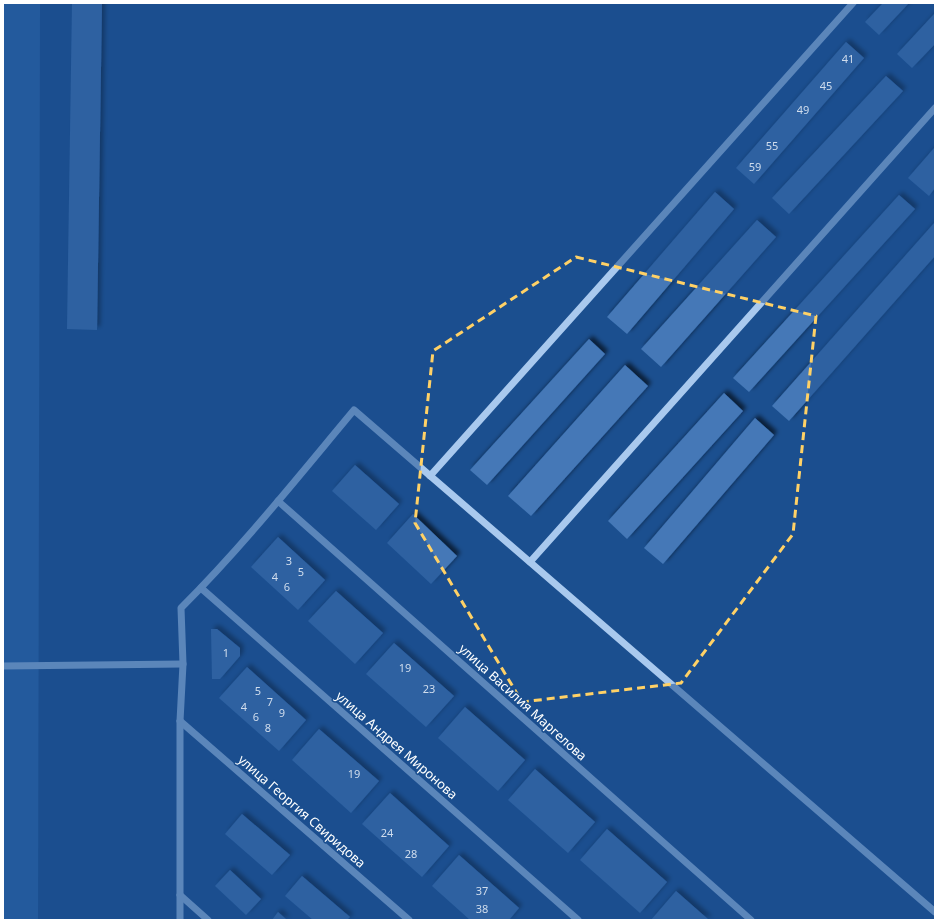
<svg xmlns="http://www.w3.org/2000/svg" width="938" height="923" font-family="'Noto Sans',sans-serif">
	<defs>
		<filter id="shadow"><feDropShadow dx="3.5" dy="-3.5" stdDeviation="2" flood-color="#0009"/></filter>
	</defs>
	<rect width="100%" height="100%" fill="#1b4f8f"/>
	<polygon fill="#2e69ad" points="3,3 40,3 38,920 3,920"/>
	<g fill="#4478b7" filter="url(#shadow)">
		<polygon points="72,3 102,3 97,330 67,329"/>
		<polygon points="883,3 909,3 879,35 865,22"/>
		<polygon points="935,13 935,44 912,68 897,54"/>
		<polygon points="846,42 864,58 754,184 736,168"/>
		<polygon points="886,76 903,91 789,214 772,198"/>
		<polygon points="935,147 935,188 929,196 908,178"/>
		<polygon points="715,192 734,209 627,334 607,317"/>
		<polygon points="899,195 915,209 749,392 733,378"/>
		<polygon points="757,220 776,237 661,367 641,349"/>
		<polygon points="935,222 935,256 789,421 772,406"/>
		<polygon points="589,339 605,354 487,485 470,470"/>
		<polygon points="625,365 648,386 531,516 508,496"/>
		<polygon points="724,393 743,411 627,539 608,521"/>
		<polygon points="755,418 774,435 663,564 644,548"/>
		<polygon points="355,465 399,504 376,530 332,491"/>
		<polygon points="413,514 457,556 431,584 387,543"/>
		<polygon points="278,537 325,580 298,610 251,567"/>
		<polygon points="336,591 383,633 355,664 308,621"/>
		<polygon points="211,629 217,629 240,648 240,656 220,679 212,679"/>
		<polygon points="394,643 454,696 426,727 366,674"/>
		<polygon points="247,667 306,720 279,751 219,698"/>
		<polygon points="465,707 525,760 498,791 438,738"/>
		<polygon points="319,729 379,781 351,813 292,760"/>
		<polygon points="535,769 595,822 568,853 508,800"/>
		<polygon points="390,793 449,846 422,877 362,824"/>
		<polygon points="242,814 290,855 272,875 225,834"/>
		<polygon points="607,829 667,882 640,913 580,860"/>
		<polygon points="459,855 519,908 509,920 470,920 432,886"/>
		<polygon points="230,870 261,899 246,915 215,886"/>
		<polygon points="302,876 350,917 347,920 313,920 285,896"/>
		<polygon points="676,891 701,913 709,920 651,920"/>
		<polygon points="278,912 287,920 272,920"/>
	</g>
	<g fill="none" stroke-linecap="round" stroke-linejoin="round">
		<g stroke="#a9c9ee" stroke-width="7">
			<polyline points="430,476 853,3"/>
			<polyline points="278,501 751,920"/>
			<polyline points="530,562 935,108"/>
			<polyline points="201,588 578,920"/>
			<polyline points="3,666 183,664"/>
			<polyline points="180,721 409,920"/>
			<polyline points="180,895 208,920"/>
			<path d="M180,920V721L183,664L181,608C243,546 298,477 354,410L935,912"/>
		</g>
	</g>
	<path d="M0 0H938V923H0ZM576,257L816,316L793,534L681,683L522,702L415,523L433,351Z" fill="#1b4f8f" fill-opacity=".55" fill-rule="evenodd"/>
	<path fill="none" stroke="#ffd166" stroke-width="3" stroke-dasharray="8 5" stroke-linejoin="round" d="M576,257L816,316L793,534L681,683L522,702L415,523L433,351Z"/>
	<g text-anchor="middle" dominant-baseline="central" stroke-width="3" stroke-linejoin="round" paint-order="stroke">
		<g font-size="11" fill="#d0dded">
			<text x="848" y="58">41</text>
			<text x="826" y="85">45</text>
			<text x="803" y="109">49</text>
			<text x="772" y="145">55</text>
			<text x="755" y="166">59</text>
			<text x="289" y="560">3</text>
			<text x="301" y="571">5</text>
			<text x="275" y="576">4</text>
			<text x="287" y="586">6</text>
			<text x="226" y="652">1</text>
			<text x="405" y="667">19</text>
			<text x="429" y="688">23</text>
			<text x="258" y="690">5</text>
			<text x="270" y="701">7</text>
			<text x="244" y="706">4</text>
			<text x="282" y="712">9</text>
			<text x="256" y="716">6</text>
			<text x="268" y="727">8</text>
			<text x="354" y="773">19</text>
			<text x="387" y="832">24</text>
			<text x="411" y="853">28</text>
			<text x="482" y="890">37</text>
			<text x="482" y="908">38</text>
		</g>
		<g font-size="13" fill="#fff" stroke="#1b4f8f">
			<text transform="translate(523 702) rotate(42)">улица Василия Маргелова</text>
			<text transform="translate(397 745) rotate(41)">улица Андрея Миронова</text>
			<text transform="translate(302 811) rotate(41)">улица Георгия Свиридова</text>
		</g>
	</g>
	<rect width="938" height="923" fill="none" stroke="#ffffff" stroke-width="8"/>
</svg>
